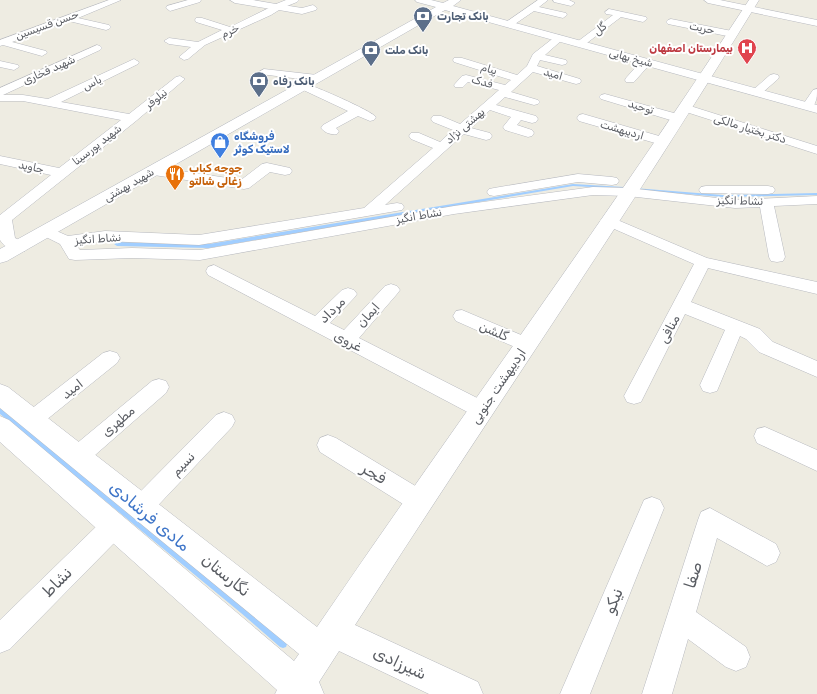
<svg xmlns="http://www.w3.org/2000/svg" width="817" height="694" font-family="Rubik,Cairo,sans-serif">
	<rect width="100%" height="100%" fill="#eeece2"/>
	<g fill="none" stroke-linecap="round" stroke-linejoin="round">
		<g fill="#a1ceff" fill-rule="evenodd">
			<polygon points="573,184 624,187 626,188 624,189 573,186 209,248 117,246 114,244 117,242 209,244"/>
			<polygon points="634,188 723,195 817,193 817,195 723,197 636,190 634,189"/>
			<polygon points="0,407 2,408 247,607 286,641 287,644 286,647 283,648 280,647 241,613 0,414"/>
		</g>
		<g stroke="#b7b9bf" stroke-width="1">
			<g id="minor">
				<polygon points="109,0 121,0 78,18 109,25 111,27 109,29 106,30 69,21 12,42 46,51 47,53 42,56 3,45 0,46 0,40"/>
				<polygon points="188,0 201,0 200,2 170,11 166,8 167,6"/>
				<polygon points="538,0 548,0 539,7 566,13 567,15 563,18 534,11 512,26 506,26 504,24 506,22"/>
				<polygon points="553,0 569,0 575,3 571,6 554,2"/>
				<polygon points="704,0 720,0 817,20 817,26 708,3"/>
				<polygon points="277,4 302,8 313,5 317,8 316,10 302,14 279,10 271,15 205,45 188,59 184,60 179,57 191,47 169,44 164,41 169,38 198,42 222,30 196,22 195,20 196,18 202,18 230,27"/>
				<polygon points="609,9 646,17 647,19 643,22 621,17 583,46 577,46 575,44 577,42 613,15 606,14 605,12"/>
				<polygon points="671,19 732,31 737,34 732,37 668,24 666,22 668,20"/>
				<polygon points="559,35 564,38 562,40 545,55 566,60 567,62 566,64 562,65 540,60 537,66 580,79 581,81 580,83 576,84 533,72 511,92 538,100 540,102 538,104 534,105 505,97 496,105 536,116 538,119 536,122 532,123 521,120 517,125 532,130 534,133 532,136 528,137 505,130 503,127 511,117 490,110 471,128 490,133 492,136 490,139 486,140 464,134 385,205 397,203 402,204 404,207 402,210 199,245 105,241 76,245 80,250 132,248 200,250 454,206 593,187 628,188 735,200 817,196 817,204 774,206 785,257 783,261 777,262 771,261 769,257 760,207 735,208 628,196 593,195 454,214 200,260 132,258 75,260 69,259 60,244 42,235 39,232 42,229 47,227 52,229 68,236 105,231 199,235 364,208 433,148 411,139 409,136 411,133 419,133 440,142 453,130 433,122 431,119 433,116 441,116 460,124 499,90 468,82 463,87 455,87 454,85 462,76 466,75 505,85 511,80 454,62 453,60 454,58 462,58 517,75 527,66 533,54 556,36"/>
				<path d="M97,45L100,46L102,48L100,50L3,95H23L48,99L134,59L139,62L138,64L61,102L129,114L176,77L180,76L185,79L136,121L12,220L15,238L25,243L27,247L25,251C15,253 5,248 0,240V215L51,175L0,164V156L59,168L121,120L23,101H0V88Z"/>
				<polygon points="646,59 650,60 651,62 650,64 634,82 626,82 625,80 626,78 642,60"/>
				<polygon points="0,61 18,65 19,67 14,70 0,67"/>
				<polygon points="264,69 317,75 322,78 317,81 260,74 259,72"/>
				<polygon points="774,74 778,75 779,77 778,79 761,94 753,94 751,92 753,90 770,75"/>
				<path d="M303,83C313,85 372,111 376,117L374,120L370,121L358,116L336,128L339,131L337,134C331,135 325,133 321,128L323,125L348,111L299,88L297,86L299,84Z"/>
				<path d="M817,89C817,97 817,101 812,108H804L802,106L813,90Z"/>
				<polygon points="605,94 681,115 683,118 681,121 677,122 601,99 599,97 601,95"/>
				<polygon points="684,104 817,146 817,154 680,110 678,108 680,106"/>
				<polygon points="583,114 666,138 668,141 666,144 662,145 579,121 577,118 579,115"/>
				<polygon points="267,163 290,168 292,171 290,174 285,175 270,172 249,188 244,189 154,175 149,174 147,171 149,168 154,167 241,180 262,164"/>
				<polygon points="578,174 612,177 617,178 619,181 617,184 612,185 578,182 494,196 489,195 487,192 489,189 494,188"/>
				<polygon points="706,186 768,186 773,187 775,190 773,193 768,194 701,193 699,190 701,187"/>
				<polygon points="608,216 707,258 817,282 817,294 708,268 691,302 760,329 773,342 817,361 817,377 759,352 746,339 740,336 717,391 710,393 703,391 700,385 725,330 685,314 641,402 634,404 627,402 624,396 694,264 603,224 600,221 603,218"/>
				<polygon points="214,265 315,316 342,290 348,288 354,290 357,294 354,298 330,323 344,330 385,286 391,284 397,286 400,290 397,294 359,338 489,404 492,410 489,416 482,419 475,416 208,275 206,271 208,267"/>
				<polygon points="462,310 533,340 535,345 533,350 526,352 456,321 453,316 456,311"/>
				<polygon points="110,351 117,353 120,358 117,363 40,425 33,428 26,425 22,419 26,413 103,353"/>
				<polygon points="159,379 166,381 169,387 166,393 86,463 78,466 70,463 67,456 70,449 152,381"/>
				<polygon points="224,412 232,415 235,421 232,427 149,515 141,518 133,515 129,507 133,499 216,415"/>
				<polygon points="765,427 817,450 817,471 757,443 754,436 757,429"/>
				<polygon points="328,435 336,438 427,493 431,501 427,509 419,512 411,509 320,452 317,445 320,438"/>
				<polygon points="652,497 660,500 664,508 590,694 560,694 644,500"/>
				<polygon points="710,508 776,544 780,553 776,562 767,566 717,538 696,612 746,647 750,657 746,667 736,671 726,667 688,639 672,694 642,694 698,520 701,512"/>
				<polygon points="114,514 123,518 126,526 123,534 10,649 0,653 0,620 105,518"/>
			</g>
		</g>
		<g stroke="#b7b9bf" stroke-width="1">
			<g id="tertiary">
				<polygon points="230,0 253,0 276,4 286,0 299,0 297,2 277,10 235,3"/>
				<path d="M749,0H759C630,212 489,416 355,625L478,682L483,694H429L339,651L319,682L324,694H275L277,690L0,442V416L9,420L294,661L299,654L0,408V384L8,387L317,627C460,417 611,213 749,0Z"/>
			</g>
		</g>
		<g stroke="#b7bac1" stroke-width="1">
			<polygon id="secondary" points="415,0 431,0 443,3 449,0 461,0 453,6 817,105 817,113 445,10 7,261 0,263 0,249 436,7 417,2"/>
		</g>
		<use href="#minor" fill="#fff" fill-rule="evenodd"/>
		<use href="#tertiary" fill="#fff" fill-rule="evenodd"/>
		<use href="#secondary" fill="#fff" fill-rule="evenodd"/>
	</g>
	<defs>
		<g id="bank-pin" transform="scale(1)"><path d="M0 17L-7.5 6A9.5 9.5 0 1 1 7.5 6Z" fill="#5c6f8a" stroke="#fff"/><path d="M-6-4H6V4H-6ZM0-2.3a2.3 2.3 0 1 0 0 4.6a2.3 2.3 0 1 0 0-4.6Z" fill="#fff"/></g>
		<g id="hospital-pin" transform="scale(1)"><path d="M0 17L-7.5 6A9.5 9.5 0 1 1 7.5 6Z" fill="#e0444e" stroke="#fff"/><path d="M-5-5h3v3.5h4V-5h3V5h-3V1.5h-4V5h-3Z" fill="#fff"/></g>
		<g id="shop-pin" transform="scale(1)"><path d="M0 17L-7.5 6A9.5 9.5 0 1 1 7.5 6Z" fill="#3f7fe0" stroke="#fff"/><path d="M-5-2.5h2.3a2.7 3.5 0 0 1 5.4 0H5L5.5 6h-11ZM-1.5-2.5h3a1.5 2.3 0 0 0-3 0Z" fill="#fff"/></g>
		<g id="restaurant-pin" transform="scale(1)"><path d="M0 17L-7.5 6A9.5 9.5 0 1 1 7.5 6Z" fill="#e8710a" stroke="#fff"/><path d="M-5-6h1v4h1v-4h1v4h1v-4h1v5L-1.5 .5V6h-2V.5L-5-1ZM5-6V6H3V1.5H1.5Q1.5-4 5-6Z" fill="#fff"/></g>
	</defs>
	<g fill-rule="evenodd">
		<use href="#bank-pin" x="423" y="16"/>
		<use href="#hospital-pin" x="747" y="48"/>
		<use href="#bank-pin" x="371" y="50"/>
		<use href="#bank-pin" x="259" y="81"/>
		<use href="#shop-pin" x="220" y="142"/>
		<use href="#restaurant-pin" x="175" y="174"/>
	</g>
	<g text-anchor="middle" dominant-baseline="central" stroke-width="4" stroke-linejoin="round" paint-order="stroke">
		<g font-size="11" font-weight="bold" fill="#4e5e75" stroke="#fff" text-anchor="start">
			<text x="437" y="16">بانک تجارت</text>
			<text x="385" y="50">بانک ملت</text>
			<text x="273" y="81">بانک رفاه</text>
		</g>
		<g font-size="11" fill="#5a5d63" stroke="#fff">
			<text transform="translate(47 25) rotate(-20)">حسن قسیسین</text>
			<text transform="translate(702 28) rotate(11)">حریت</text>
			<text transform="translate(600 29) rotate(-37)">گل</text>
			<text transform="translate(230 31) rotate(-25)">خرم</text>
			<text transform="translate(631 58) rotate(15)">شیخ بهایی</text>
			<text transform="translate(489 69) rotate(17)">پیام</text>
			<text transform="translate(49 70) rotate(-24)">شهید فخاری</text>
			<text transform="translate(553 74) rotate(16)">امید</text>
			<text transform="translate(482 82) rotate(15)">فدک</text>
			<text transform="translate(92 83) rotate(-26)">یاس</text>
			<text transform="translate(156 99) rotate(-39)">نیلوفر</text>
			<text transform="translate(641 107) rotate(17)">توحید</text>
			<text transform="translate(465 126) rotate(-41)">بهشتی نژاد</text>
			<text transform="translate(750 129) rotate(17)">دکتر بختیار مالکی</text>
			<text transform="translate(622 130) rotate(16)">اردیبهشت</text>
			<text transform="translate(97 145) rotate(-38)">شهید پورسینا</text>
			<text transform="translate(31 167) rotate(11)">جاوید</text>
			<text transform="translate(129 185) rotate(-30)">شهید بهشتی</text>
			<text transform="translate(740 201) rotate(1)">نشاط انگیز</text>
			<text transform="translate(419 216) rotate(-10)">نشاط انگیز</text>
			<text transform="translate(98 239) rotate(-4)">نشاط انگیز</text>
		</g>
		<g font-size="11" font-weight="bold" fill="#be3a42" stroke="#fff" text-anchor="end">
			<text x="733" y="48">بیمارستان اصفهان</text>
		</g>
		<g font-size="11" font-weight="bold" fill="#366cbe" stroke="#fff" text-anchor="start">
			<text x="234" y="136">فروشگاه<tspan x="234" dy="13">لاستیک کوثر</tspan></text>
		</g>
		<g font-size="11" font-weight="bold" fill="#c56008" stroke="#fff" text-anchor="start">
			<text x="189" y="168">جوجه کباب<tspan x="189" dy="13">زغالی شالتو</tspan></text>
		</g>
		<g font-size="13" fill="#5a5d63" stroke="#fff">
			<text transform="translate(332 310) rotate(-45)">مرداد</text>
			<text transform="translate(368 315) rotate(-48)">ایمان</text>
			<text transform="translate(669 329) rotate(-62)">منافی</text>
			<text transform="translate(494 331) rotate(24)">گلشن</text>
			<text transform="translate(348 341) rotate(27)">غروی</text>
			<text transform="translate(498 386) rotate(-56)">اردیبهشت جنوبی</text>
			<text transform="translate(72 389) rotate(-38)">امید</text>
			<text transform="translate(118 421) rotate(-41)">مطهری</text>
			<text transform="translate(183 464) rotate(-46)">نسیم</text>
		</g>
		<g font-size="16" fill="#5a5d63" stroke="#fff">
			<text transform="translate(374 473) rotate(31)">فجر</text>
			<text transform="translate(226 575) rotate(39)">نگارستان</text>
			<text transform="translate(693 575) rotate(-73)">صفا</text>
			<text transform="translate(57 582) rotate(-45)">نشاط</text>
			<text transform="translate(613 601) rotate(-68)">نیکو</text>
			<text transform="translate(400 663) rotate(25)">شیرزادی</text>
		</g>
		<g font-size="17" font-style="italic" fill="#3e75c8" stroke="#fff">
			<text transform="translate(150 516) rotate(40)">مادی فرشادی</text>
		</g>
	</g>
</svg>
